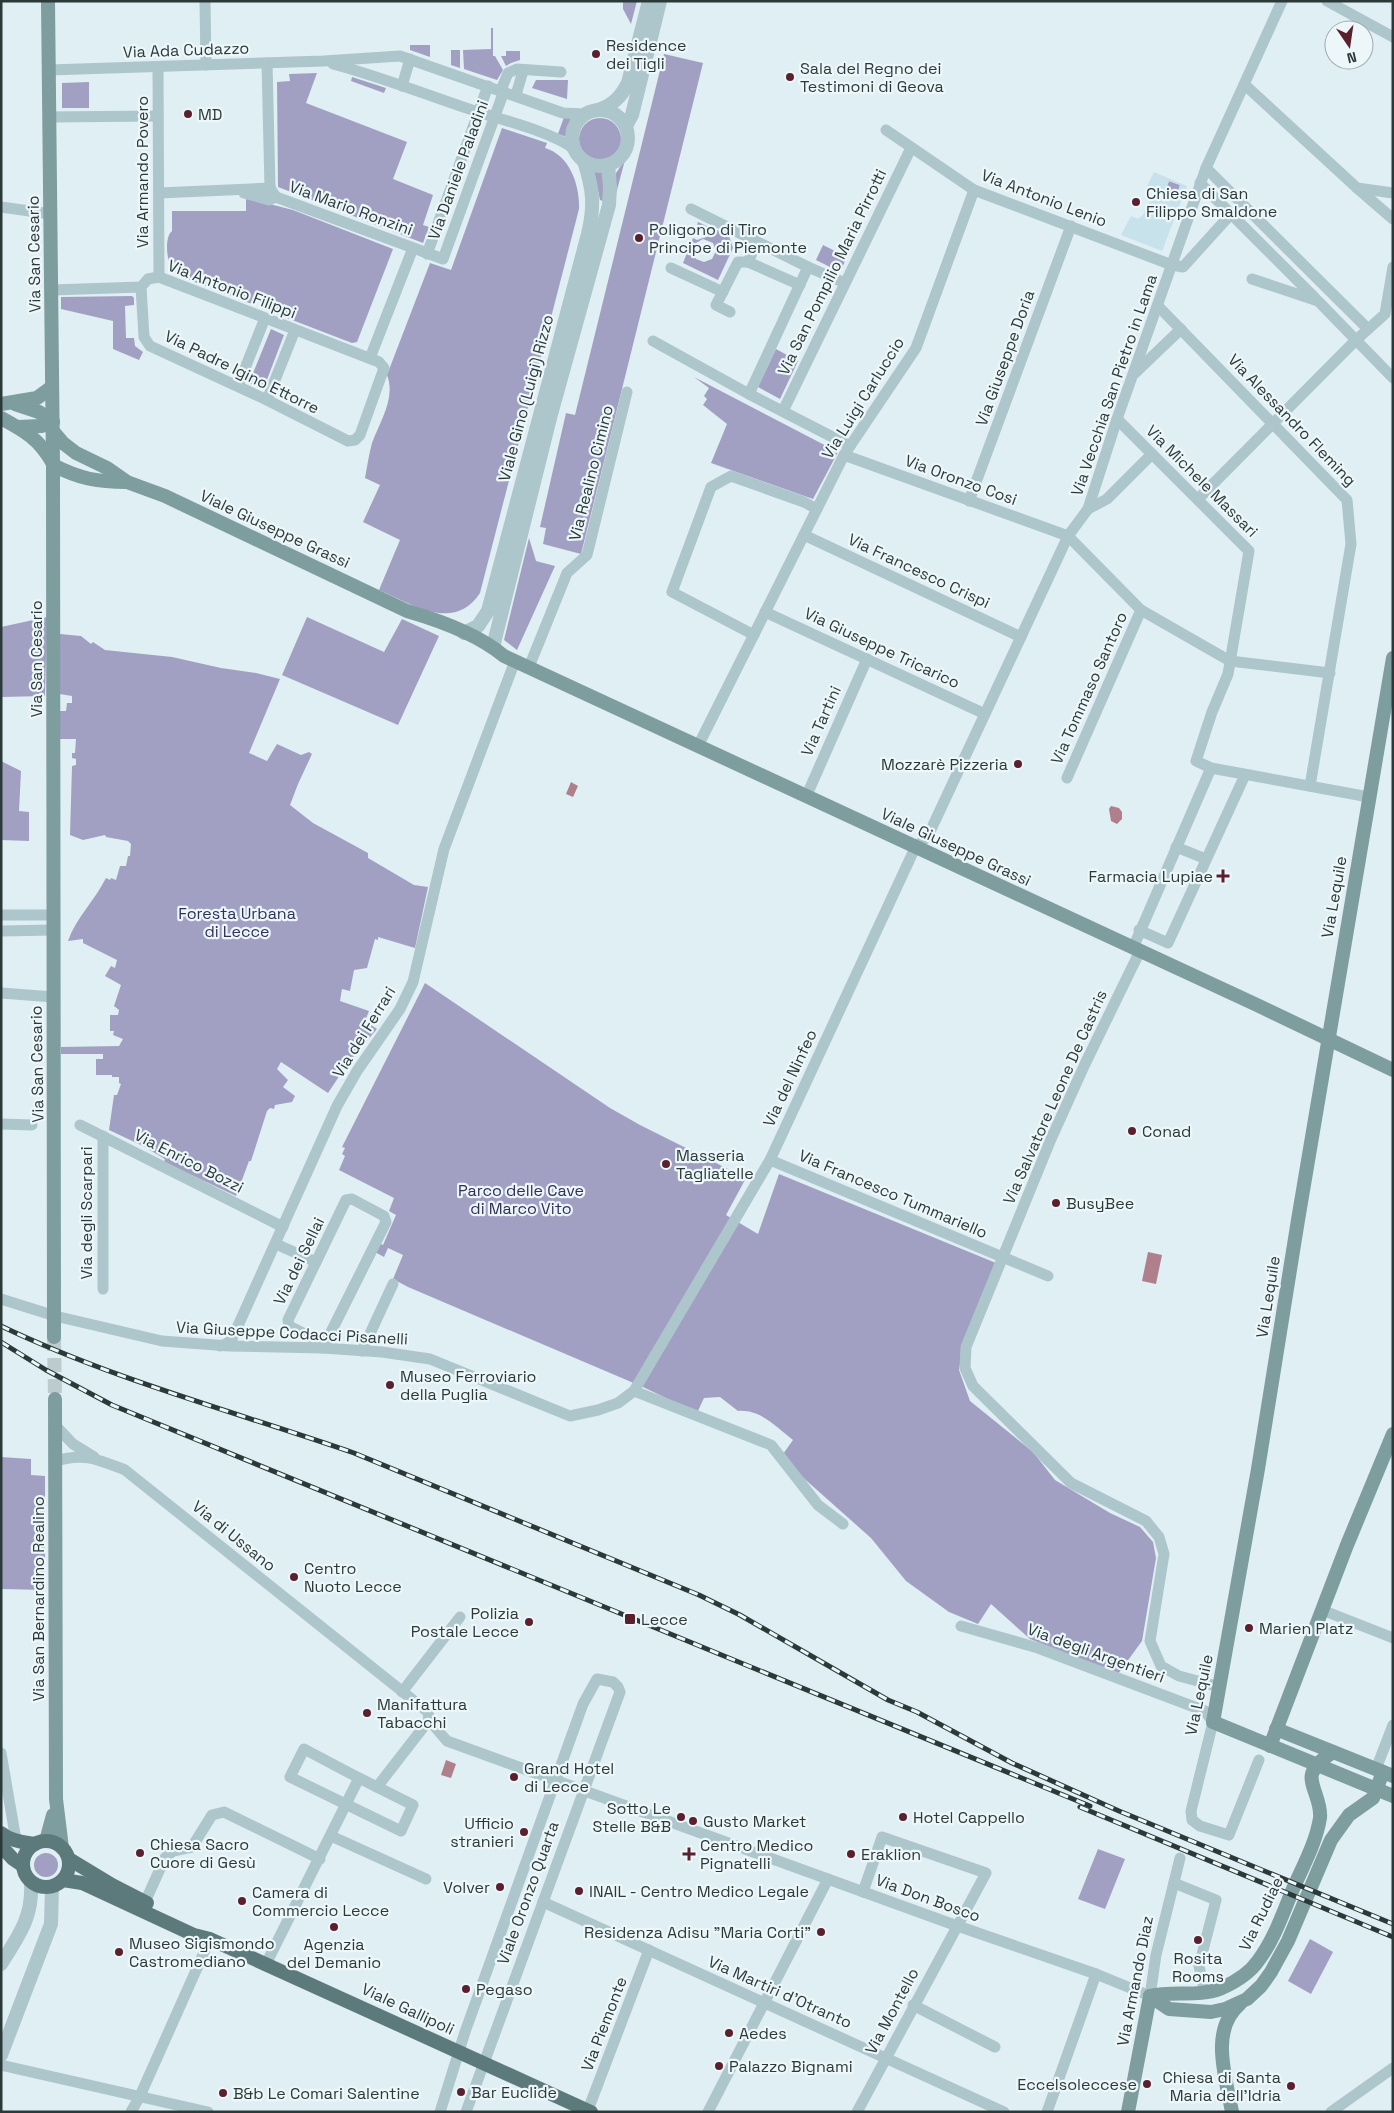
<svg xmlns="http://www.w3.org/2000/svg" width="1394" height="2113" font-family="'Space Grotesk',sans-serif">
	<rect width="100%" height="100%" fill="#e0eff3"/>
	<g fill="#a1a0c2" fill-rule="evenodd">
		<polygon points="623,1 637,1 631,24 623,9"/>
		<polygon points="491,28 493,28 493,56 495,56 503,70 497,80 464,69 463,50 491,49"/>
		<polygon points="410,45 430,45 430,57 410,50"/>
		<polygon points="451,50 460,50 460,68 451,65"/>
		<polygon points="506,51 520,51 520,60 511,63 506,66 501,56 506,56"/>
		<polygon points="664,54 703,63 581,554 543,544 546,528 540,527 566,413 575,415"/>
		<polygon points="317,73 306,103 407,142 393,179 433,195 423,225 429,227 423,243 278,187 277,82 290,81 289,74"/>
		<polygon points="352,77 386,88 384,93 351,81"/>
		<polygon points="536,80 568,80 567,99 532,88"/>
		<polygon points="89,82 89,108 62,108 62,83"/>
		<polygon points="564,117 573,119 567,137 558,134"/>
		<circle cx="600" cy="139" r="21"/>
		<path d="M502,128L547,143L545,148C570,155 580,186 579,209L480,593C454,633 412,604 379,590L400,540L363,522L380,485L365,478C367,467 369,454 372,443C380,421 396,398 387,375L430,263L451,270Z"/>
		<polygon points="625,160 614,201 616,173"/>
		<polygon points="594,172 604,172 603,201 600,200"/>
		<polygon points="1169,181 1180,185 1177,194 1165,190"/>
		<path d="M246,198L293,210L393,249L357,342L352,343L261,308L263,303L254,300L252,304L179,276C176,273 173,270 171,266C166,258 165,236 172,231V211H246Z"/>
		<polygon points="698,222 711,228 694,234"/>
		<path d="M715,229L729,236L733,248L718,280L683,263L693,238L697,240L712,235ZM703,239L713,243L716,251L712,259L704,262L696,259L693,251L696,243Z"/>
		<polygon points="823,245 847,257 840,272 816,260"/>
		<polygon points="132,296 134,298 134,305 125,306 126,338 134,338 135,346 143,352 139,360 113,349 113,321 61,309 61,297"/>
		<polygon points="271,329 284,335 263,390 249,383"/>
		<polygon points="776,349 798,361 780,399 758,387"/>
		<polygon points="694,377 838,452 813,499 711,463 727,424 703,405 707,399 704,396 709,388"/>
		<polygon points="529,538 536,561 555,566 517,650 504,640"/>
		<polygon points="47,617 45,696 1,697 1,627"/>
		<polygon points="307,617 384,652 402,619 439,636 398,725 282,675"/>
		<path d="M60,634L81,636L91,644L93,642L105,650L172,657L221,668L256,673L280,679L249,753L267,761L277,744L301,755L309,752L312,754L298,784L290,805L313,823L368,853V858L414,885L428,887L415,948L378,937V940L375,939L367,968L354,970L350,991L342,989L340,1001L369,1011L365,1021L377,1029L348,1063L328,1093L281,1062L277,1069L288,1080L283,1087L295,1096L292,1102L275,1105L274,1109L270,1108L267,1111L251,1161H249L236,1196L164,1162L165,1159L143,1146L109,1130L114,1095H117L121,1084L119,1083V1077H112V1075H96V1059H103V1054H61V1047L119,1046L123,1039L113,1035L114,1031H110V1015H118L119,1010L114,1006L121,985L105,976L111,966L115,968L117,960L83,943V939L68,941C76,918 95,900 106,878L110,880L111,878L116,880L120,866H126L128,856H130L131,844L128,841L106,837L105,835L83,840L70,835L72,766L76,765V759L72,758V753H75L76,739H60V711H66L67,703H72V696L60,694Z"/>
		<polygon points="1,761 21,771 19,811 29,812 29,841 1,840"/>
		<path d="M425,983L610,1108L640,1125L746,1178L726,1215L758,1234L779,1174L996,1263L963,1345L959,1370L970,1401L1033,1452L1055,1480L1110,1513L1140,1527L1153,1542L1156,1558L1142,1641L1118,1674L1030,1639L991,1604L978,1624L949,1612L906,1581L871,1538L799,1474L783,1454L793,1440C777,1428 761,1409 738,1411L720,1397L704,1398L697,1413L643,1387L408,1287L393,1279L403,1255L388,1248L384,1257L375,1252L379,1243L383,1245L396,1215L389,1211L394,1198L339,1170L345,1156L342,1154L345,1148L342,1147Z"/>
		<polygon points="1,1457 31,1459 31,1475 45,1476 45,1590 1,1589"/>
		<polygon points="1098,1849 1125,1859 1105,1909 1078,1899"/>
		<circle cx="46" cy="1865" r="12"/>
		<polygon points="1310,1939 1333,1952 1311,1994 1288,1981"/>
	</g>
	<path fill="#c7e2ea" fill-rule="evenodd" d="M1154,172L1187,186L1162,251L1121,235L1131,216L1138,219L1143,215L1154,193L1150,186H1147ZM1169,181L1180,185L1177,194L1166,190Z"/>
	<g fill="#b07f8c">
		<polygon points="571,782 578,786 573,797 566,794"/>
		<polygon points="1111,806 1119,808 1122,812 1122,819 1117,824 1111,821 1109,809"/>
		<polygon points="1148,1252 1162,1255 1156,1284 1142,1281"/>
		<polygon points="446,1760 456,1764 451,1778 441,1775"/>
	</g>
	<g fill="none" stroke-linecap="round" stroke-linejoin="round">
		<polyline stroke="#bccbce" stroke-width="14" stroke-dasharray="14 7" stroke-linecap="butt" points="54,1337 55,1399"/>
		<g stroke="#acc6cb" stroke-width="11">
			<polyline points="205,1 206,65"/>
			<polyline points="1327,1 1393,37"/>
			<polyline points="267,63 270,188"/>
			<path d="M333,64C382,77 429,96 478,112C504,120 554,133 574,149"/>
			<polyline points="158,67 159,277"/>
			<polyline points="49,70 324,61 400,56 563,113 585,114"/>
			<polyline points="1245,85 1357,188 1393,193"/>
			<polyline points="402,86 410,59"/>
			<polyline points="501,90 508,73 517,69 561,72"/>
			<polyline points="516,95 523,71"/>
			<polyline points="50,117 158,116"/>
			<polyline points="886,130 974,190 1172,265 1183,267 1231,214"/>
			<polyline points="1206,168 1368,329"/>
			<polyline points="1200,183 1315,298"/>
			<polyline points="1357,188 1393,219"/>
			<polyline points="159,193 270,188 276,197 443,259 504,91"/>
			<polyline points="244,193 269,200 276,197"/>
			<polyline points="1,207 51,214"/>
			<polyline points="691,209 808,267 845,283"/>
			<polyline points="427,254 488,86"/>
			<polyline points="748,262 800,285"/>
			<polyline points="671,268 723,292"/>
			<polyline points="1252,279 1318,301 1393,378"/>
			<polyline points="52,290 141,287 148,279 159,277 379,362 384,368 360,435 355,440 348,441 267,400 150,346 144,337 141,287"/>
			<polyline points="1158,306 1347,500 1351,544 1310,786"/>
			<polyline points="730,312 716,305 738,262 748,262 757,242"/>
			<polyline points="653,341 749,394 850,446"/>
			<polyline points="370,358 413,248"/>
			<polyline points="1135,373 1181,329"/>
			<polyline points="238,386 265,318"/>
			<polyline points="749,394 808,267"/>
			<polyline points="267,400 295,330"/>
			<polyline points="783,411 911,148"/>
			<polyline points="1117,419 1249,551 1228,674 1212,712 1196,761 1211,768 1369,797"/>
			<polyline points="844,455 1068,536 1141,610 1230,661 1330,673"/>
			<polyline points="1198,499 1356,340 1385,314 1393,267"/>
			<polyline points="969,501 1071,226"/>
			<polyline points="1088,509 1107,499 1152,454"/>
			<polyline points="804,535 1021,637"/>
			<polyline points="765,612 985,714"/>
			<polyline points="754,635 672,592 711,487 731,476 804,502 817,509"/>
			<polyline points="529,667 567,573 587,555 627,392"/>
			<polyline points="698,746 844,455 916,348 974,190"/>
			<polyline points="1067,778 1141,610"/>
			<polyline points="806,797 867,659"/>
			<polyline points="1176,847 1206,859"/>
			<polyline points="1,915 53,915"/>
			<polyline points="1139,930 1168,943 1245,775"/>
			<polyline points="1,931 53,930"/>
			<polyline points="1133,948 1211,768"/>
			<polyline points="1140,951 1085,1064 1051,1139 966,1347 965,1368 973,1386 1071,1483 1146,1521 1159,1537 1164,1554 1150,1641 1161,1666 1179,1676 1220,1687"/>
			<polyline points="1,993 54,997"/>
			<polyline points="1,1124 32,1125"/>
			<polyline points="80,1125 283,1227"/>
			<polyline points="770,1160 1048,1276"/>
			<polygon points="352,1199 384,1216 386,1222 323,1348 320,1342 289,1326 288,1320 346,1200"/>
			<polyline points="276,1244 316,1262"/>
			<polyline points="103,1289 103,1136"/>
			<polyline points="1,1299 55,1316 162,1341 229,1346 323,1348 382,1352 430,1359 570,1416 598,1410 618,1403 634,1391 770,1160 915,848 928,836 1068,536 1088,509 1117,419 1206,168 1282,1"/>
			<polyline points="220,1346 226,1344 232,1339 337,1106 357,1071 400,1009 413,982 444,849 515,661"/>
			<polyline points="362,1351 393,1284"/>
			<polyline points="634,1391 771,1445 818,1505 843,1524"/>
			<polyline points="55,1425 73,1444 94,1457"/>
			<path d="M56,1461C84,1452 99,1460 125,1470L428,1712L429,1720L447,1741L949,1923L1096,1974L1150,1996L1156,1955L1180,1858"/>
			<polyline points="1322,1610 1393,1638"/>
			<polyline points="961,1626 1038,1648 1205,1711 1213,1722 1191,1811 1192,1820 1200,1826 1229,1835 1259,1760"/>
			<polyline points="402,1692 460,1617"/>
			<polyline points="1,1753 16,1840"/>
			<polyline points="1376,1769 1393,1725"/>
			<polyline points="359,1778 304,1749 290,1777 401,1831 413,1805 377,1787"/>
			<polyline points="331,1836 426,1879"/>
			<polyline points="1174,1883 1216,1900 1199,1966 1205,1993"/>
			<polyline points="145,1902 165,1858 173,1851 192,1847 212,1815 224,1812 320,1859"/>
			<polyline points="543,1902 1004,2112"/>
			<polyline points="266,1964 359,1778 377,1787 429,1720"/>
			<polyline points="913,2005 995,2047"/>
			<polyline points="1,2065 208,2112"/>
			<polyline points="588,2110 649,1950"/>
			<polyline points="131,2112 140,2096 210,1939"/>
			<polyline points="440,2112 465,2032 583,1704 597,1679 613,1682 618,1687 620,1692 466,2112"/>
			<polyline points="708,2112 828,1879"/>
			<polyline points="857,2112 986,1873 882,1837 863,1892"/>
			<polyline points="1047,2112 1096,1974"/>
			<polyline points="1331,2112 1393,2068"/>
		</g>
		<g stroke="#acc6cb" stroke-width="14">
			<path d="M598,110C613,105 621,97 628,83L649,1"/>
			<circle cx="600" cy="138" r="28"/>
			<polyline points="626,126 632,115 660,1"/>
			<path d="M464,633L478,626L488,611L588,234C595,205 593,189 584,161"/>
			<polyline points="493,647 550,418 609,205 610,187 608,165"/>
			<path d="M1,1964C19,1935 33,1917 31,1883"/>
			<polyline points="1,2055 51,1924 52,1887"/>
		</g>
		<g stroke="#7d9d9f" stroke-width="14">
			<polyline points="48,1 53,465 54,1337"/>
			<polyline points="1,404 37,398 52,387"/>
			<polyline points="15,404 39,412 53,422"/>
			<path d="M1,418C25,431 39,439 52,462"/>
			<polyline points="18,427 41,426 53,422"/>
			<path d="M52,430L63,443L76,453L107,468L127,482L165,496L407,611C438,620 479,635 504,656L1257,1005L1393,1070"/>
			<path d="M53,465C80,479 98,482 127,482"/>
			<polyline points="1393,658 1298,1220 1258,1469 1213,1722 1393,1796"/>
			<polyline points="55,1399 56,1799 62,1848"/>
			<polyline points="1276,1729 1393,1776"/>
			<polyline points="1270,1746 1347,1545 1393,1434"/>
			<polyline points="46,1841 53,1815"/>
			<polyline points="1150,1996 1169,2009 1211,2012 1225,2009 1247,1999 1261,1986 1271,1972 1288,1941 1331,1840 1349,1815 1373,1798 1383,1772"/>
			<path d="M1150,1996C1175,1990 1197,1998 1222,1988C1235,1982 1249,1974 1258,1961C1274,1940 1283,1913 1293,1889C1303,1866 1316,1843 1320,1818C1322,1802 1309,1785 1312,1774C1315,1764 1325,1757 1333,1752"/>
			<polyline points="1128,2112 1150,1996"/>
			<path d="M1232,2112C1226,2078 1209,2030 1240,2004"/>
		</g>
		<g stroke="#5c7a7b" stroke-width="14">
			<path d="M1,1833C10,1841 24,1842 35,1844"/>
			<circle cx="46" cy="1864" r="23"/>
			<polyline points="1,1846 13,1859 22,1865"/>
			<polyline points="69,1859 112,1885 147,1903"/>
			<polyline points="63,1880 82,1883 194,1935 210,1939 591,2112"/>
		</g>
		<g stroke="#2b3939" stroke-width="5">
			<g id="rail">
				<path d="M1,1326C114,1380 236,1412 354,1453L699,1595L740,1615L888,1700L917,1712L1012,1763L1119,1811L1393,1924"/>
				<polyline points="1,1342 46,1370 112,1405 1090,1806"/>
				<polyline points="1080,1807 1393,1937"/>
			</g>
		</g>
		<use href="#rail" stroke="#edf7fa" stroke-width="3" stroke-dasharray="9" stroke-linecap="butt"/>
	</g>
	<g fill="#5a202e" stroke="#edf7fa" stroke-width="2">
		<circle cx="596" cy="54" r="5"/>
		<circle cx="790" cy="77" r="5"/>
		<circle cx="188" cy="114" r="5"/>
		<circle cx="1136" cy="202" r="5"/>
		<circle cx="639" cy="238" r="5"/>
		<circle cx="1018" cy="764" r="5"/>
		<path d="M1220.5 868.5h5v5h5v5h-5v5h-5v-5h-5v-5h5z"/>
		<circle cx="1132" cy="1131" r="5"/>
		<circle cx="666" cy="1164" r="5"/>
		<circle cx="1056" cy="1203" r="5"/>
		<circle cx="390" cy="1385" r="5"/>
		<circle cx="294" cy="1577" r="5"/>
		<rect x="624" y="1613" width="12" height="12" rx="2.5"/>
		<circle cx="529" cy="1622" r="5"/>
		<circle cx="1249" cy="1628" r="5"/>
		<circle cx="367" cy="1713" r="5"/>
		<circle cx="514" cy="1777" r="5"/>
		<circle cx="681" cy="1817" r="5"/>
		<circle cx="903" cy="1817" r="5"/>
		<circle cx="693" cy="1821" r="5"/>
		<circle cx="524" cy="1832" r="5"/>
		<circle cx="140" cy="1853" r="5"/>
		<path d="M686.5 1846.5h5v5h5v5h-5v5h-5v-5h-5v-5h5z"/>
		<circle cx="851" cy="1854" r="5"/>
		<circle cx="500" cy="1887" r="5"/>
		<circle cx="579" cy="1891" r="5"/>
		<circle cx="242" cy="1901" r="5"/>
		<circle cx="334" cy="1927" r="5"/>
		<circle cx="821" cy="1932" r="5"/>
		<circle cx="1198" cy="1940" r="5"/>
		<circle cx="119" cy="1952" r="5"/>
		<circle cx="466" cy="1989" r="5"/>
		<circle cx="729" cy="2033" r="5"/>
		<circle cx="719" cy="2066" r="5"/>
		<circle cx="1147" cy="2084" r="5"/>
		<circle cx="1291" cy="2086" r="5"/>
		<circle cx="461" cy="2092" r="5"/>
		<circle cx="223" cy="2093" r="5"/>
	</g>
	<g text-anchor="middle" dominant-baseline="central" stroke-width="4.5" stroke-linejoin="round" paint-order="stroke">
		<g font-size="16" fill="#2b3939" stroke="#edf7fa" text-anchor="start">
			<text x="606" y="45">Residence<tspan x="606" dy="18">dei Tigli</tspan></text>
			<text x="800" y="68">Sala del Regno dei<tspan x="800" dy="18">Testimoni di Geova</tspan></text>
			<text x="198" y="114">MD</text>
			<text x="1146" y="193">Chiesa di San<tspan x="1146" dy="18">Filippo Smaldone</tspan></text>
			<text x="649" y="229">Poligono di Tiro<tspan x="649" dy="18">Principe di Piemonte</tspan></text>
			<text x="1008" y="764" text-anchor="end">Mozzarè Pizzeria</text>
			<text x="1213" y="876" text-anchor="end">Farmacia Lupiae</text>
			<text x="1142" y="1131">Conad</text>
			<text x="676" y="1155">Masseria<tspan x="676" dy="18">Tagliatelle</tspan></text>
			<text x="1066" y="1203">BusyBee</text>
			<text x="400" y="1376">Museo Ferroviario<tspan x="400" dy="18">della Puglia</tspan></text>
			<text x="304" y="1568">Centro<tspan x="304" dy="18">Nuoto Lecce</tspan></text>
			<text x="519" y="1613" text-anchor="end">Polizia<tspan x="519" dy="18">Postale Lecce</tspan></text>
			<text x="641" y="1619">Lecce</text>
			<text x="1259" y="1628">Marien Platz</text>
			<text x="377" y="1704">Manifattura<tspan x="377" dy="18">Tabacchi</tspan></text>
			<text x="524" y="1768">Grand Hotel<tspan x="524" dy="18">di Lecce</tspan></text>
			<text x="671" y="1808" text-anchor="end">Sotto Le<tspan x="671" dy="18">Stelle B&amp;B</tspan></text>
			<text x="913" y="1817">Hotel Cappello</text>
			<text x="703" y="1821">Gusto Market</text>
			<text x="514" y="1823" text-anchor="end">Ufficio<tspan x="514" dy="18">stranieri</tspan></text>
			<text x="150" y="1844">Chiesa Sacro<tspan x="150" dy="18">Cuore di Gesù</tspan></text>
			<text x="700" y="1845">Centro Medico<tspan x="700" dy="18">Pignatelli</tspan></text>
			<text x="861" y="1854">Eraklion</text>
			<text x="490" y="1887" text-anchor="end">Volver</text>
			<text x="589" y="1891">INAIL - Centro Medico Legale</text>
			<text x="252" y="1892">Camera di<tspan x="252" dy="18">Commercio Lecce</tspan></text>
			<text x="811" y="1932" text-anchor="end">Residenza Adisu "Maria Corti"</text>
			<text x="129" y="1943">Museo Sigismondo<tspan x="129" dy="18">Castromediano</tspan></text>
			<text x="334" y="1944" text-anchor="middle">Agenzia<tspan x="334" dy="18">del Demanio</tspan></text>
			<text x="1198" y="1958" text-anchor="middle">Rosita<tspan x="1198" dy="18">Rooms</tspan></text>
			<text x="476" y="1989">Pegaso</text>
			<text x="739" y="2033">Aedes</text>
			<text x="729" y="2066">Palazzo Bignami</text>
			<text x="1281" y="2077" text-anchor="end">Chiesa di Santa<tspan x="1281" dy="18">Maria dell'Idria</tspan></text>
			<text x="1137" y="2084" text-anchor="end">Eccelsoleccese</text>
			<text x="471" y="2092">Bar Euclide</text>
			<text x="233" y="2093">B&amp;b Le Comari Salentine</text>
		</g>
		<g font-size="16" fill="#2b3939" stroke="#edf7fa">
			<text transform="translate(186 50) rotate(-2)">Via Ada Cudazzo</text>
			<text transform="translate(458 170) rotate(-70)">Via Daniele Paladini</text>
			<text transform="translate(142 172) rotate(-90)">Via Armando Povero</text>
			<text transform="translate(1044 198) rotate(21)">Via Antonio Lenio</text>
			<text transform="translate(351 208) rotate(20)">Via Mario Ronzini</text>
			<text transform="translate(34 254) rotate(-91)">Via San Cesario</text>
			<text transform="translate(832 272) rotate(-64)">Via San Pompilio Maria Pirrotti</text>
			<text transform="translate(232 289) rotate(21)">Via Antonio Filippi</text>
			<text transform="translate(1005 358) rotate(-70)">Via Giuseppe Doria</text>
			<text transform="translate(242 372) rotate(26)">Via Padre Igino Ettorre</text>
			<text transform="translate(1114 385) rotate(-71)">Via Vecchia San Pietro in Lama</text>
			<text transform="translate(526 398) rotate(-75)">Viale Gino (Luigi) Rizzo</text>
			<text transform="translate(863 398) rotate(-58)">Via Luigi Carluccio</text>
			<text transform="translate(1292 420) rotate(46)">Via Alessandro Fleming</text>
			<text transform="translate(591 473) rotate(-76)">Via Realino Cimino</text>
			<text transform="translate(961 480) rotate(20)">Via Oronzo Cosi</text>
			<text transform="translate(1202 481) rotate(45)">Via Michele Massari</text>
			<text transform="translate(275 529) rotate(25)">Viale Giuseppe Grassi</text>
			<text transform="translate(919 571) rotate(25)">Via Francesco Crispi</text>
			<text transform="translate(882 648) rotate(25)">Via Giuseppe Tricarico</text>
			<text transform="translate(36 659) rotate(-90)">Via San Cesario</text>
			<text transform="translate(1089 688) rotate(-66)">Via Tommaso Santoro</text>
			<text transform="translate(821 721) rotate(-66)">Via Tartini</text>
			<text transform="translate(956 847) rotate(25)">Viale Giuseppe Grassi</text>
			<text transform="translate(1334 897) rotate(-80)">Via Lequile</text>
			<text transform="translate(364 1032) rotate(-58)">Via dei Ferrari</text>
			<text transform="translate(37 1064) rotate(-91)">Via San Cesario</text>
			<text transform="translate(790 1078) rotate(-65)">Via del Ninfeo</text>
			<text transform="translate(1055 1097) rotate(-66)">Via Salvatore Leone De Castris</text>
			<text transform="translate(189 1161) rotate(27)">Via Enrico Bozzi</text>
			<text transform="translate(893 1194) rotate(23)">Via Francesco Tummariello</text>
			<text transform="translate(86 1213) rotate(-90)">Via degli Scarpari</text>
			<text transform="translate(299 1261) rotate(-64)">Via dei Sellai</text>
			<text transform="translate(1268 1297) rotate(-81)">Via Lequile</text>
			<text transform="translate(292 1333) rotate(3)">Via Giuseppe Codacci Pisanelli</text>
			<text transform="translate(234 1536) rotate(39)">Via di Ussano</text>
			<text transform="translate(38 1599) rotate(-90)">Via San Bernardino Realino</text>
			<text transform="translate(1096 1653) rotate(20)">Via degli Argentieri</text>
			<text transform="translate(1199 1695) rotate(-78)">Via Lequile</text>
			<text transform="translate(528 1893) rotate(-70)">Viale Oronzo Quarta</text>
			<text transform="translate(928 1898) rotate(20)">Via Don Bosco</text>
			<text transform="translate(1261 1914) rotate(-64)">Via Rudiae</text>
			<text transform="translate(1135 1981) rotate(-79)">Via Armando Diaz</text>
			<text transform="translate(780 1992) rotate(24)">Via Martiri d'Otranto</text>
			<text transform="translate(408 2009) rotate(25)">Viale Gallipoli</text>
			<text transform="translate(892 2011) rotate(-62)">Via Montello</text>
			<text transform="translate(604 2024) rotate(-69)">Via Piemonte</text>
		</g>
		<g font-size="16" fill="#312f57" stroke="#edf7fa">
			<text x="237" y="913">Foresta Urbana<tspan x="237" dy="18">di Lecce</tspan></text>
			<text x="521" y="1190">Parco delle Cave<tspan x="521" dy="18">di Marco Vito</tspan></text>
		</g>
	</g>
	<rect width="1394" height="2113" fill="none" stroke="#2b3939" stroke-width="5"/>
	<g transform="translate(1349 45) rotate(167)"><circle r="24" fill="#edf7fa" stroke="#9fabad"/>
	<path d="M0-4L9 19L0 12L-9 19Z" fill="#5a202e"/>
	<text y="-8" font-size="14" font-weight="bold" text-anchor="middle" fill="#2b3939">N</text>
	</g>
</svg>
